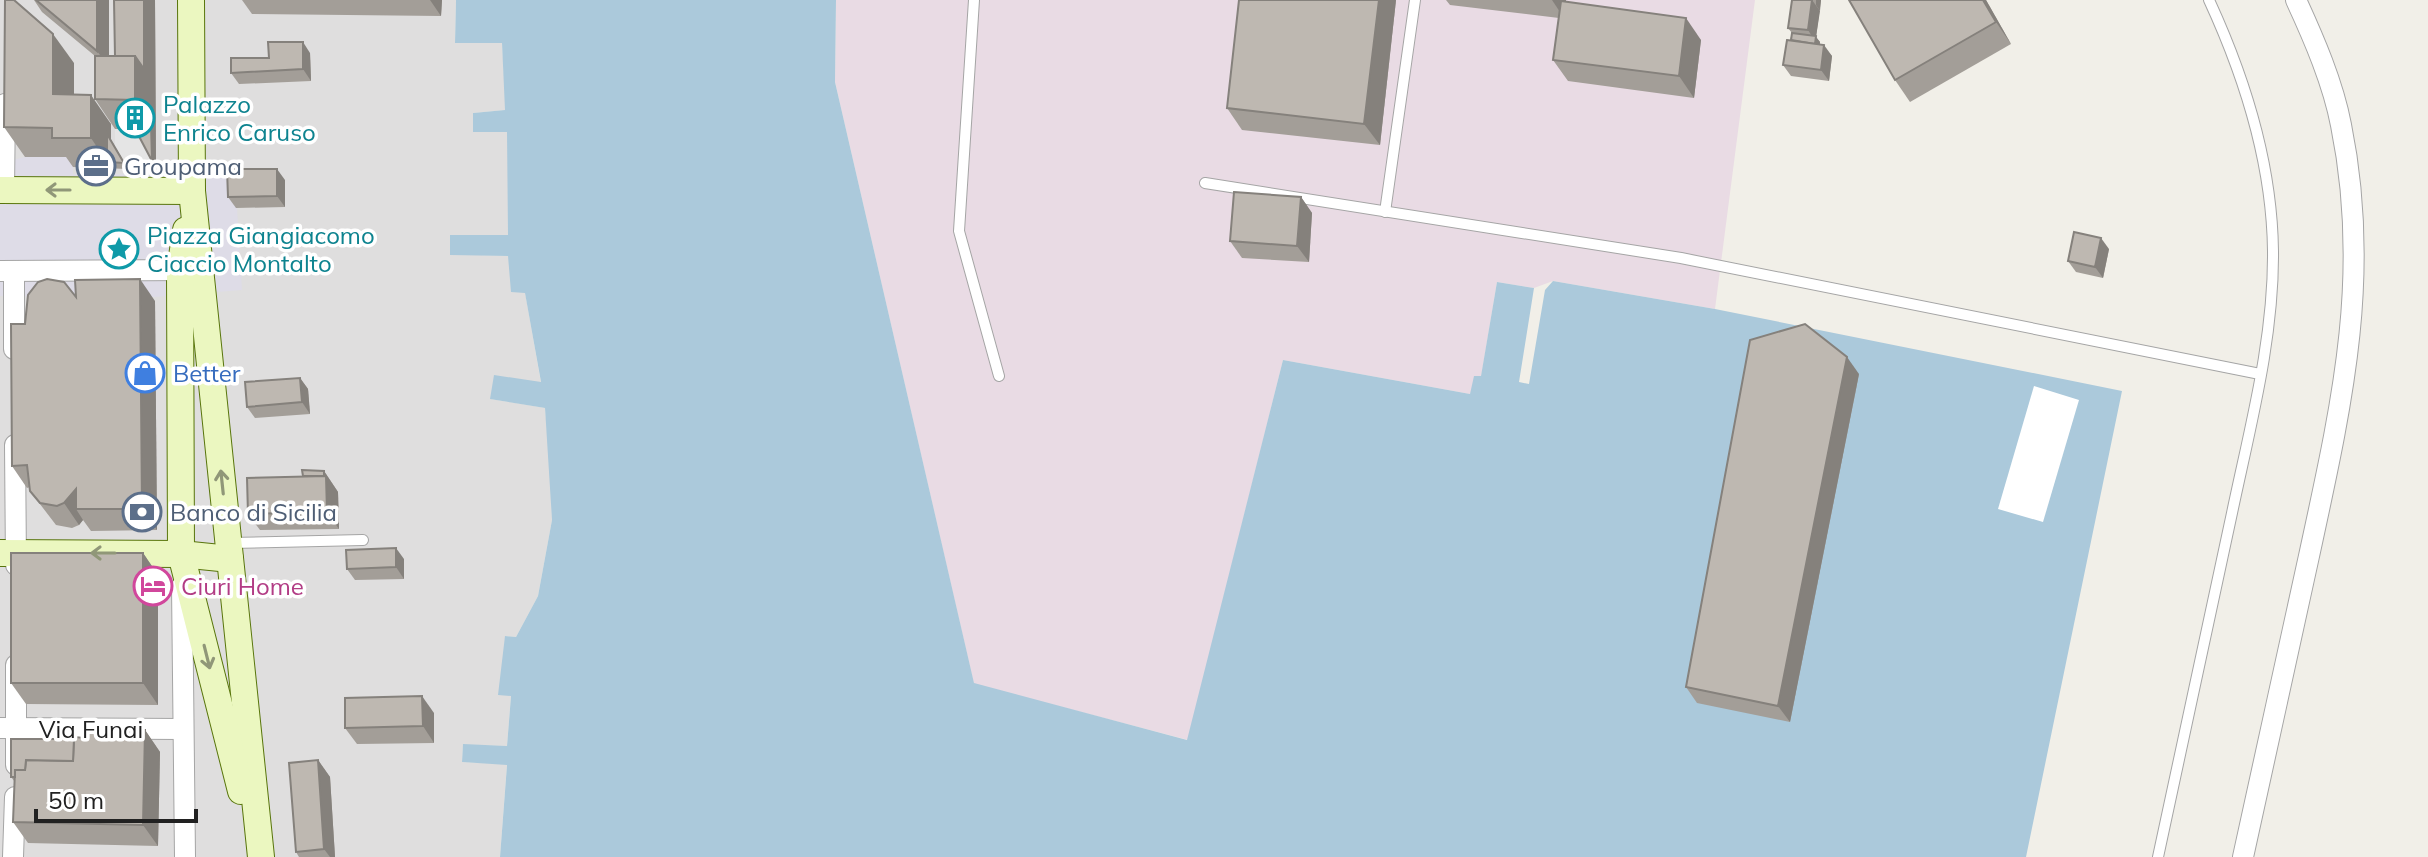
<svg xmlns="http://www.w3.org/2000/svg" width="2428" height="857" font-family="Mulish,sans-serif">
	<rect width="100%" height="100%" fill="#f1efe8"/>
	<polygon fill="#dfdede" points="0,0 456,0 455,43 502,42 506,110 473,113 473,131 508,132 508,236 451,235 450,254 508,256 525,292 541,383 491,399 545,408 551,477 552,520 538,596 516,637 506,636 499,695 511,695 507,746 463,745 462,762 507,764 500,857 0,857"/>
	<polygon fill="#e9dbe4" points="836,0 1755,0 1715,309 1553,281 1534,288 1497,282 1481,377 1470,394 1283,360 1188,740 974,684 835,82"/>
	<polygon fill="#e5e5e5" points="115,129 136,129 156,167 128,169 115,146"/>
	<polygon fill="#dedce7" points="25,157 73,157 73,174 235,174 242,290 155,297 0,296 0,163"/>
	<polygon fill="#abc9db" points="456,0 836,0 835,82 974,683 1187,740 1283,360 1470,394 1474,376 1481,376 1497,282 1534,288 1519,382 1529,384 1545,290 1553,281 1715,309 2122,391 2026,857 500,857 507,765 462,762 463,744 507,746 511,696 498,695 505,636 516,637 538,596 552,520 545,408 490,399 494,375 541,382 525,293 511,292 508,256 450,255 450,235 508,235 507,132 473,132 473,113 505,110 502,43 455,43"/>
	<polygon fill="#fff" points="2034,386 2079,400 2043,522 1998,509"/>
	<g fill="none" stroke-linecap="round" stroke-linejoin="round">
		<g stroke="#a5a5a5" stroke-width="12">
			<g id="lane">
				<polyline points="974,0 959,231 999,376"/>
				<polyline points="1205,183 1681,258 2260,374"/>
				<polyline points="1385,212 1415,0"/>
				<polyline points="229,543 363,540"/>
				<path d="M2158,857C2183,743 2207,628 2232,513C2250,427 2274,339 2273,251C2272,164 2245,78 2209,0"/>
			</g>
		</g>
		<g stroke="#a5a5a5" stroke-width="22">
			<g id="street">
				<polyline points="4,190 5,104"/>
				<polyline points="0,271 192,270"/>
				<polyline points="14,349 14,271"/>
				<polyline points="15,445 16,565"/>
				<polyline points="182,586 185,857"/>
				<polyline points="0,728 183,729"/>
				<polyline points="16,765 16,665"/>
				<polyline points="13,857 15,797"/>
				<path d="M2243,857C2265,757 2287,656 2309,556C2341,408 2372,277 2341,125C2333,83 2314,39 2296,0"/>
			</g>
		</g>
		<g stroke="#58750b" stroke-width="28">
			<g id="secondary">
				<polyline points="191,0 192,191 261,857"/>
				<polyline points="0,190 192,191"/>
				<polyline points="186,230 180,270 181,554 241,791"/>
				<polyline points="0,553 181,554 230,559"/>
			</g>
		</g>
		<use href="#lane" stroke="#fff" stroke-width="10"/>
		<use href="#street" stroke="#fff" stroke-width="20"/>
		<use href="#secondary" stroke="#ebf7c0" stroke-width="26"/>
	</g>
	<g fill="#a39e98">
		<polygon points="34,0 109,0 109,56 115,56 155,0 156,167 135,129 115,129 95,99 95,56 42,12"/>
		<polygon points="242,0 442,0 441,16 252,14"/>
		<polygon points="1396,0 1380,145 1242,130 1227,108"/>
		<polygon points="1446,0 1566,0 1566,2 1701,40 1694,98 1568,81 1553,60 1559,18 1450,5"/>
		<polygon points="1792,0 1821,0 1816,37 1820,42 1820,44 1832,56 1829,81 1791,76 1783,65 1792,33 1788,28"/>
		<polygon points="1986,0 2011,44 1910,102 1895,80"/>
		<polygon points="310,53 311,81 239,84 231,73 269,58"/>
		<polygon points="74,63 74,95 111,124 111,140 128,169 73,167 66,157 25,157 4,127"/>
		<polygon points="285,180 285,207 236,208 228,197"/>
		<polygon points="1301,197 1312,213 1309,262 1242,258 1230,241"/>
		<polygon points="2109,249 2103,278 2076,272 2068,261"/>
		<polygon points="76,297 155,301 157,530 91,531 83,520 79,525 72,528 56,525 30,491 30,487 27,488 12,466 25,324"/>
		<polygon points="1859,374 1790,722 1697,703 1686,687"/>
		<polygon points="300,378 308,389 310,414 255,418 247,407"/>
		<polygon points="324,471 338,492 339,529 260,530 248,514 303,476"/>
		<polygon points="143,553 158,575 158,705 26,704 11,683"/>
		<polygon points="404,559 404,579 355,580 347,569"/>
		<polygon points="434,713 434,743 357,744 345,728"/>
		<polygon points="145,730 160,752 158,846 28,843 13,822 15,782 11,777 74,739"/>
		<polygon points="318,760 330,777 335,857 299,857 296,852"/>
	</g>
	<g fill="#85817c">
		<polygon points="97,0 109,0 109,67 97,51"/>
		<polygon points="144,0 155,0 156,167 152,161 151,124 135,100 135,56"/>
		<polygon points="430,0 442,0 441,16"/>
		<polygon points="1379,0 1396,0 1380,145 1364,124"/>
		<polygon points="1552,0 1566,0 1564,18"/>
		<polygon points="1812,0 1820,11 1816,37 1820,42 1818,54 1814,48 1815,41 1808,30"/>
		<polygon points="1816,0 1821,0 1820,11 1816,5"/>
		<polygon points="1983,0 1986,0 2011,44 1996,22"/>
		<polygon points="1686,18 1701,40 1694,98 1679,76"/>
		<polygon points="53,34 74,63 74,124 53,94"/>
		<polygon points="303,42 310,53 311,81 303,69"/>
		<polygon points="1824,45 1832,56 1829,81 1821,70"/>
		<polygon points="91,95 111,124 111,140 128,169 124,163 107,162 91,138"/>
		<polygon points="277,169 285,180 285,207 277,196"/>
		<polygon points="1301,197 1312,213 1309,262 1297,246"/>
		<polygon points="2101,238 2109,249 2103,278 2095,267"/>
		<polygon points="140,279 155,301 157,530 142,509"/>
		<polygon points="1847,357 1859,374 1790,722 1778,706"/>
		<polygon points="300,378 308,389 310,414 302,402"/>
		<polygon points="324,471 338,492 339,529 327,512 323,487"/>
		<polygon points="76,489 76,509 83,520 79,525 64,503"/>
		<polygon points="396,548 404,559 404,579 396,567"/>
		<polygon points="143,553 158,575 158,705 143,683"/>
		<polygon points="422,696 434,713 434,743 423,726"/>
		<polygon points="145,730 160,752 158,846 143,825"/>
		<polygon points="318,760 330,777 335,857 330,857 324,849"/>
	</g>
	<g fill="#beb8b1" stroke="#85817c" stroke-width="2">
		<polygon points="5,0 14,0 53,34 53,94 91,95 91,138 52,138 52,128 4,127"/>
		<polygon points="36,0 97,0 97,51"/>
		<polygon points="114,0 144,0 144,69 135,56 115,56"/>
		<polygon points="1239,0 1379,0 1364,124 1227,108"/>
		<polygon points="1792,0 1812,0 1808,30 1788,28"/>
		<polygon points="1849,0 1983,0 1996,22 1895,80"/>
		<polygon points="1561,1 1686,18 1679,76 1553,60"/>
		<polygon points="1792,33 1816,36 1815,44 1791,40"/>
		<polygon points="1787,40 1824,45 1821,70 1783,65"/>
		<polygon points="268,42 303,42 303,69 231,73 231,58 269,58"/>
		<polygon points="95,56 135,56 135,100 95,99"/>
		<polygon points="132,123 151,124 152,161"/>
		<polygon points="107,134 124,163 107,162"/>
		<polygon points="227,169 277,169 277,196 228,197"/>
		<polygon points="1234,192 1301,197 1297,246 1230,241"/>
		<polygon points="2074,232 2101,238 2095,267 2068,261"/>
		<polygon points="47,279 64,282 76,297 75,280 140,279 142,509 76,509 76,489 64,503 57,506 40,503 30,491 27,465 12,466 11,324 25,324 28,295 38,282"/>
		<polygon points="1805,324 1847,357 1778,706 1686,687 1750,340"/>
		<polygon points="300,378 302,402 247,407 245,382"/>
		<polygon points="302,470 324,471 324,476 303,476"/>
		<polygon points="326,476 327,512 248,514 247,478"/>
		<polygon points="396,548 396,567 347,569 346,550"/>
		<rect x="11" y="553" width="132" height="130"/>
		<polygon points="422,696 423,726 345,728 345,698"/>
		<polygon points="85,729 145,730 143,825 13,822 15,770 25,770 26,760 73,761 74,737 85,738"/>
		<polygon points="11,739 74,739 73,761 26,760 25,770 15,770 15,777 11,777"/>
		<polygon points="318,760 324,849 296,852 289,763"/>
	</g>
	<defs><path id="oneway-shaft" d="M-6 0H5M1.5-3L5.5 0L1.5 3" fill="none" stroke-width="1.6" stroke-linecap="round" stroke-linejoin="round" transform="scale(2)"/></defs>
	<g stroke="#909778">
		<use href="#oneway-shaft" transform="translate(58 190) rotate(-180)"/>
		<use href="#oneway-shaft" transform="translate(222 482) rotate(-96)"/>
		<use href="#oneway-shaft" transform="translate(103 553) rotate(-180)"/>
		<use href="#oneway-shaft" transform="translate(207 657) rotate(76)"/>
	</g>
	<defs>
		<g id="building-ring" transform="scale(2)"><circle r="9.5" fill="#fff" stroke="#0f9aa8" stroke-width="1.5"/><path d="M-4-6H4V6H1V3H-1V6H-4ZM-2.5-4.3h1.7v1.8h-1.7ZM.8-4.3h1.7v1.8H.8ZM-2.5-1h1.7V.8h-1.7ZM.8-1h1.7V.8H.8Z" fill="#0f9aa8"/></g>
		<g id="office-ring" transform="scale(2)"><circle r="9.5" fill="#fff" stroke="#5c6f8a" stroke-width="1.5"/><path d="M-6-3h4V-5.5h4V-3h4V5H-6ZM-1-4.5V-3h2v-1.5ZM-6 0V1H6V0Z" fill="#5c6f8a"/></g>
		<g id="sight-ring" transform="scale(2)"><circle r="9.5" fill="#fff" stroke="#0f9aa8" stroke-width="1.5"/><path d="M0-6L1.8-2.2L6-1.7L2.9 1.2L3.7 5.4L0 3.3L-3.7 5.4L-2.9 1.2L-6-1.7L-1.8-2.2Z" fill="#0f9aa8"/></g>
		<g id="shop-ring" transform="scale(2)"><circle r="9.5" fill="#fff" stroke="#3f7fe0" stroke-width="1.5"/><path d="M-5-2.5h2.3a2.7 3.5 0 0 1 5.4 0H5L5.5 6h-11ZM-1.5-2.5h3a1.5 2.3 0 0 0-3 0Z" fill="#3f7fe0"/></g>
		<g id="bank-ring" transform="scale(2)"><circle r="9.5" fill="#fff" stroke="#5c6f8a" stroke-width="1.5"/><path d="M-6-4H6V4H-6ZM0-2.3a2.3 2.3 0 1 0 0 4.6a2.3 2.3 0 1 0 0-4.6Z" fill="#5c6f8a"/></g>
		<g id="hotel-ring" transform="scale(2)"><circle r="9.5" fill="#fff" stroke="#d1479c" stroke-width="1.5"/><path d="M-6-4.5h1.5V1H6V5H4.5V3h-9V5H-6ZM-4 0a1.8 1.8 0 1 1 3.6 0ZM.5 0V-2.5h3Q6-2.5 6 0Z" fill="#d1479c"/></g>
	</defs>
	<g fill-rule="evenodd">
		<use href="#building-ring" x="135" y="118"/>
		<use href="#office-ring" x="96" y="166"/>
		<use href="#sight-ring" x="119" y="249"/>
		<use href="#shop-ring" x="145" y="373"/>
		<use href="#bank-ring" x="142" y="512"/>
		<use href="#hotel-ring" x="153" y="586"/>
	</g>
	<g text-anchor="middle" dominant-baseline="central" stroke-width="7" stroke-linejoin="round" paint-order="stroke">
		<g font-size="24" fill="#0d838f" stroke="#fff" text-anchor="start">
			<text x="163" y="104">Palazzo<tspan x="163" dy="28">Enrico Caruso</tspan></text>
			<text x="147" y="235">Piazza Giangiacomo<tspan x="147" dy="28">Ciaccio Montalto</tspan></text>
		</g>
		<g font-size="24" fill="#4e5e75" stroke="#fff" text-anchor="start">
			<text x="124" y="166">Groupama</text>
			<text x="170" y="512">Banco di Sicilia</text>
		</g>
		<g font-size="24" fill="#366cbe" stroke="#fff" text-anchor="start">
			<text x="173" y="373">Better</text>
		</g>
		<g font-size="24" fill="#b23c85" stroke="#fff" text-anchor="start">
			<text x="181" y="586">Ciuri Home</text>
		</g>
		<g font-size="24" fill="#212121" stroke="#fff">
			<text x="91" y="729">Via Funai</text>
		</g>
	</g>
	<path d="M36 809v12h160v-12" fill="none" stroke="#212121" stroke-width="4"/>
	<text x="48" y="809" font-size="24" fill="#212121" stroke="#ffffff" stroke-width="6" paint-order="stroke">50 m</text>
</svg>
